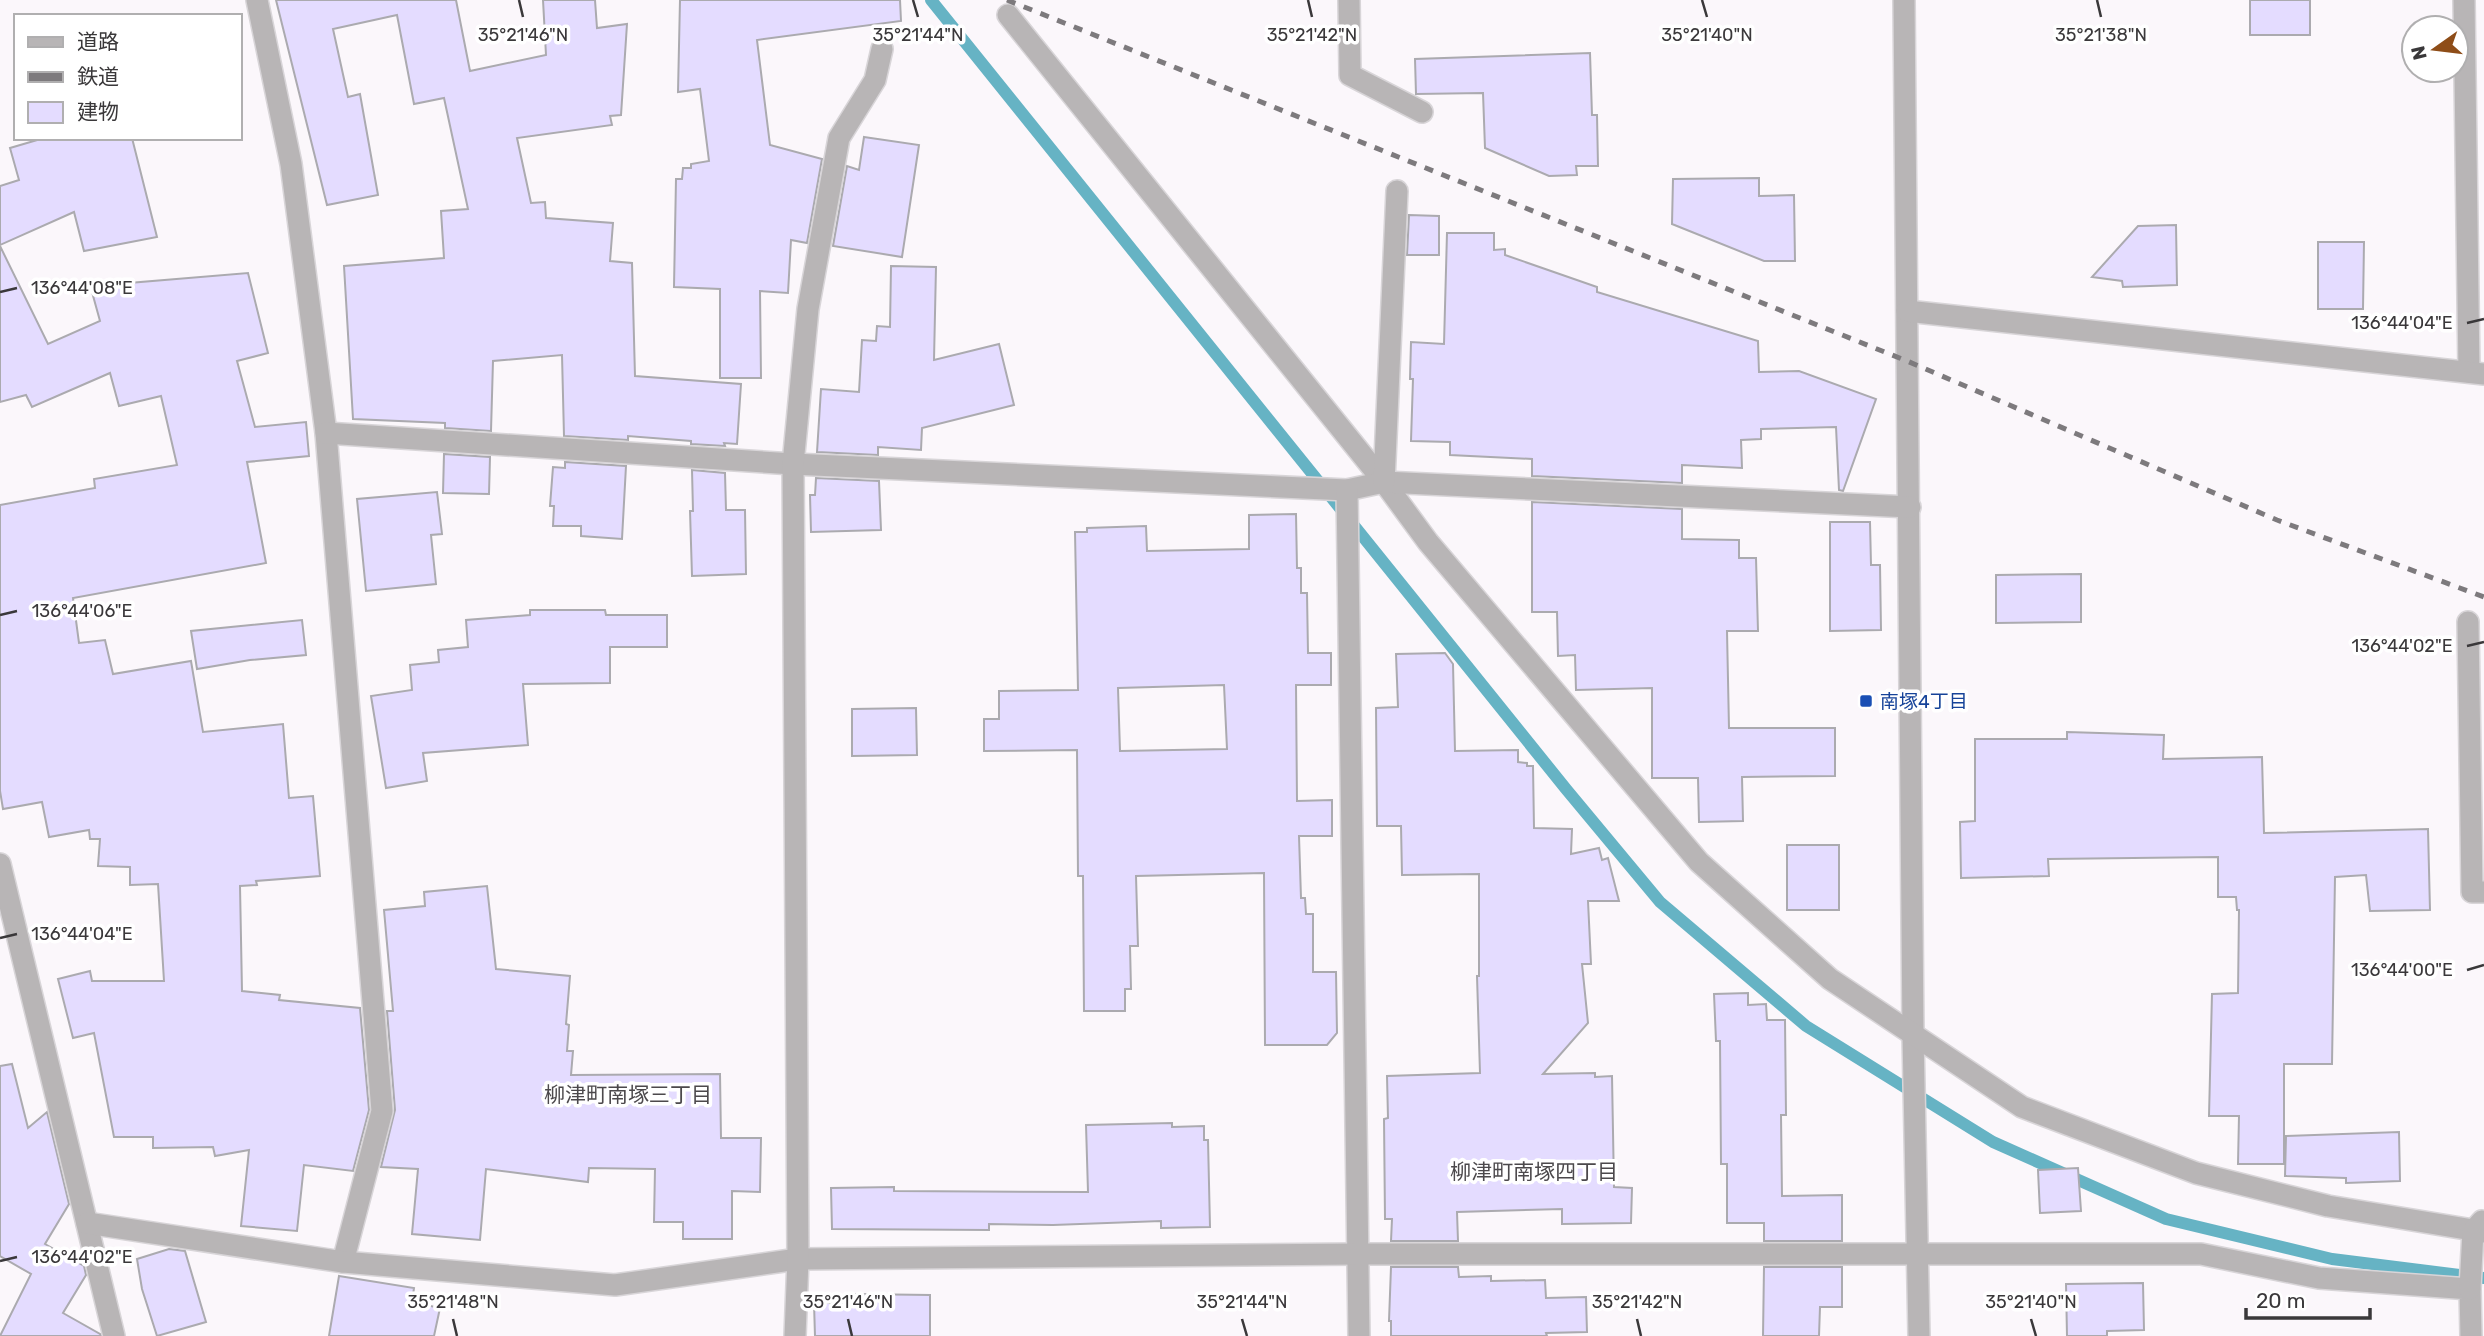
<svg xmlns="http://www.w3.org/2000/svg" width="2484" height="1336" font-family="Rubik,'Noto Sans JP',sans-serif">
	<rect width="100%" height="100%" fill="#fbf7fb"/>
	<g fill="none" stroke-linecap="round" stroke-linejoin="round">
		<polyline stroke="#66b3c4" stroke-width="12" points="931,0 1566,789 1660,902 1806,1026 1993,1142 2166,1219 2332,1259 2484,1278"/>
	</g>
	<g fill="#e4dcff" stroke="#abaaaf" stroke-width="2" fill-rule="evenodd">
		<polygon points="276,0 456,0 470,71 546,55 543,0 595,0 597,28 627,24 621,115 610,116 612,125 517,138 531,203 545,202 546,218 613,223 610,261 632,263 635,376 741,384 737,444 724,443 725,446 691,444 691,441 628,436 628,440 564,436 562,355 493,361 491,431 445,428 445,423 353,419 344,266 444,258 441,211 468,209 444,98 414,104 397,15 333,29 348,97 360,94 378,195 327,205"/>
		<polygon points="680,0 900,0 901,21 757,40 770,145 822,159 807,243 791,240 788,293 760,291 761,378 720,378 720,289 674,287 676,179 682,179 683,168 691,168 691,164 709,161 700,89 678,92"/>
		<rect x="2250" y="0" width="60" height="35"/>
		<polygon points="1590,53 1592,115 1597,115 1598,166 1576,166 1577,175 1549,176 1485,148 1483,93 1416,94 1415,59"/>
		<polygon points="864,137 919,145 902,257 833,246 847,166 859,170"/>
		<polygon points="44,138 132,138 157,237 84,251 74,212 0,245 0,186 19,180 10,148"/>
		<polygon points="1759,178 1759,196 1794,195 1795,261 1764,261 1672,224 1673,179"/>
		<polygon points="1409,215 1439,216 1439,255 1407,255"/>
		<polygon points="2176,225 2177,285 2123,287 2122,281 2092,277 2138,226"/>
		<polygon points="1447,233 1494,233 1494,250 1505,249 1505,255 1597,287 1597,292 1758,341 1759,372 1799,371 1876,399 1843,491 1839,490 1836,427 1761,429 1761,439 1741,440 1742,468 1682,465 1682,483 1532,476 1532,459 1450,455 1450,442 1411,441 1413,379 1410,379 1411,342 1444,344"/>
		<polygon points="2318,242 2364,242 2363,309 2318,309"/>
		<polygon points="0,246 48,344 100,321 92,292 94,291 93,286 248,273 268,353 237,361 255,427 306,422 309,456 247,462 266,563 73,598 79,643 105,640 113,674 191,661 203,732 283,724 289,798 313,796 320,876 256,881 257,885 240,886 242,991 280,995 279,1000 360,1008 369,1110 353,1171 304,1165 297,1231 241,1226 249,1150 215,1156 213,1147 153,1148 153,1137 114,1137 94,1033 73,1038 58,979 90,971 92,981 164,981 158,884 130,885 130,867 98,866 100,839 90,839 89,830 49,837 42,802 3,809 0,791 0,505 95,488 94,479 177,465 161,396 119,406 110,373 32,407 26,395 0,402"/>
		<polygon points="891,266 936,267 934,360 999,344 1014,405 922,428 921,450 878,447 878,455 817,452 821,389 859,392 862,340 876,341 877,326 890,327"/>
		<polygon points="444,454 490,457 489,494 443,493"/>
		<polygon points="565,462 626,466 622,539 581,536 581,526 553,526 554,506 550,506 553,467 565,468"/>
		<polygon points="692,470 725,473 726,510 745,510 746,574 692,576 690,511 693,511"/>
		<polygon points="816,478 879,481 881,530 811,532 810,495 815,495"/>
		<polygon points="437,492 442,534 431,535 436,584 366,591 357,499"/>
		<polygon points="1532,502 1682,509 1682,539 1739,540 1739,558 1756,558 1758,631 1727,631 1729,728 1835,728 1835,776 1742,777 1743,821 1699,822 1698,778 1652,778 1652,688 1576,690 1575,655 1558,656 1557,612 1532,612"/>
		<path d="M1296,514L1297,568H1301V593H1307L1308,653H1331V685H1296L1297,801L1332,800V836H1299L1301,898H1305L1306,914H1313V972H1336L1337,1033L1327,1045H1265L1264,873L1136,876L1138,946H1130L1131,989H1125V1011H1084L1083,876H1078L1077,750L984,751V719H999V691L1078,690L1075,532H1087V528L1146,526L1147,551L1249,549V515ZM1224,685L1227,749L1120,751L1118,688Z"/>
		<polygon points="1830,522 1870,522 1871,565 1880,565 1881,630 1830,631"/>
		<polygon points="2081,574 2081,622 1996,623 1996,575"/>
		<polygon points="530,610 605,610 606,615 667,615 667,647 610,647 610,683 523,684 528,745 423,753 427,781 386,788 371,696 412,690 410,665 439,662 438,650 468,647 466,620 530,615"/>
		<polygon points="302,620 306,655 250,660 197,669 191,631"/>
		<polygon points="1445,653 1453,664 1455,751 1518,750 1518,762 1527,763 1527,766 1533,766 1534,828 1572,829 1571,854 1599,848 1602,860 1608,858 1619,901 1588,901 1591,964 1582,964 1588,1023 1543,1074 1595,1073 1595,1077 1612,1076 1614,1187 1632,1188 1631,1223 1562,1224 1562,1209 1457,1212 1458,1241 1391,1241 1392,1219 1385,1219 1384,1119 1388,1118 1387,1076 1480,1073 1477,976 1479,976 1479,874 1402,875 1401,826 1377,826 1376,708 1398,707 1396,654"/>
		<polygon points="916,708 917,755 852,756 852,709"/>
		<polygon points="2067,732 2164,735 2163,759 2262,757 2264,833 2428,829 2430,910 2370,911 2366,875 2335,877 2332,1064 2284,1064 2284,1164 2238,1164 2239,1116 2209,1116 2212,994 2238,993 2239,910 2237,910 2236,897 2218,897 2218,857 2048,859 2049,876 1961,878 1960,822 1975,821 1975,739 2067,739"/>
		<rect x="1787" y="845" width="52" height="65"/>
		<polygon points="487,886 496,969 570,976 566,1024 569,1025 567,1051 573,1051 571,1075 720,1074 721,1138 761,1138 760,1192 732,1191 732,1239 683,1239 683,1222 654,1222 655,1169 589,1168 588,1182 486,1169 480,1240 412,1234 418,1169 381,1167 395,1110 387,1011 393,1011 384,910 425,906 424,892"/>
		<polygon points="1748,993 1748,1005 1766,1004 1767,1020 1785,1020 1786,1115 1781,1115 1782,1196 1842,1195 1842,1241 1764,1241 1764,1223 1727,1223 1727,1164 1721,1164 1720,1041 1716,1041 1714,994"/>
		<polygon points="12,1064 28,1128 47,1112 69,1204 45,1244 84,1266 86,1275 63,1313 100,1334 101,1336 0,1336 31,1274 0,1256 0,1066"/>
		<polygon points="1172,1123 1172,1127 1204,1126 1204,1140 1208,1140 1210,1227 1161,1228 1161,1221 1053,1225 989,1224 989,1230 832,1229 831,1188 894,1187 894,1191 1088,1192 1086,1125"/>
		<polygon points="2399,1132 2400,1181 2346,1183 2346,1178 2285,1176 2286,1136"/>
		<polygon points="2078,1168 2081,1211 2040,1213 2038,1170"/>
		<polygon points="169,1249 185,1251 206,1322 157,1336 142,1289 137,1259"/>
		<polygon points="1391,1267 1458,1267 1459,1277 1491,1276 1491,1281 1545,1280 1546,1298 1586,1297 1587,1332 1546,1333 1547,1336 1391,1336 1391,1321 1389,1321"/>
		<polygon points="1764,1267 1842,1267 1842,1307 1820,1307 1819,1336 1763,1336"/>
		<polygon points="339,1276 414,1288 412,1302 440,1308 434,1336 329,1336"/>
		<polygon points="2143,1283 2144,1330 2107,1331 2107,1336 2067,1336 2066,1284"/>
		<polygon points="856,1294 930,1295 930,1336 815,1336 814,1303 856,1303"/>
	</g>
	<g fill="none" stroke-linecap="round" stroke-linejoin="round">
		<g stroke="#d8d5d8" stroke-width="24">
			<g id="minor">
				<polyline points="257,0 291,164 326,433 382,1111 343,1262"/>
				<polyline points="1349,0 1350,75 1422,112"/>
				<polyline points="1904,0 1913,1035 1919,1336"/>
				<polyline points="2464,0 2469,372"/>
				<polyline points="1008,15 1384,482 1428,542 1699,862 1830,979 2022,1107 2196,1173 2328,1206 2484,1232"/>
				<polyline points="1907,311 2484,374"/>
				<polyline points="326,433 793,464 1347,490 1384,482 1910,507"/>
				<polyline points="1384,482 1397,191"/>
				<polyline points="1347,490 1359,1336"/>
				<polyline points="2468,622 2472,892 2484,892"/>
				<polyline points="0,864 114,1336"/>
				<polyline points="87,1223 343,1262 615,1285 798,1259 1358,1254 2201,1254 2319,1278 2470,1289 2471,1336"/>
				<polyline points="2470,1289 2473,1231 2482,1221"/>
				<polyline points="795,1336 798,1259 793,464 808,309 839,138 875,80 882,49"/>
			</g>
		</g>
		<use href="#minor" stroke="#b8b5b6" stroke-width="21"/>
		<polyline stroke="#7d7a7d" stroke-width="5" stroke-dasharray="9 9" stroke-linecap="butt" points="1007,0 1907,361 2277,520 2484,597"/>
	</g>
	<path fill="none" stroke="#3a383a" stroke-width="2.5" d="M519,0L523,17M913,0L918,17M1308,0L1312,17M1702,0L1707,17M2097,0L2101,17M0,292L17,288M2467,323L2484,319M0,615L17,611M2467,646L2484,642M0,938L17,934M2467,970L2484,965M0,1261L17,1257M453,1319L457,1336M848,1319L852,1336M1242,1319L1247,1336M1637,1319L1641,1336M2031,1319L2036,1336"/>
	<rect fill="#1a4fb4" stroke="#fff" stroke-width="2.5" x="1859" y="694" width="14" height="14" rx="3.5"/>
	<g text-anchor="middle" dominant-baseline="central" stroke-width="7" stroke-linejoin="round" paint-order="stroke">
		<g font-size="19" fill="#164399" stroke="#fff" text-anchor="start">
			<text x="1880" y="701">南塚4丁目</text>
		</g>
		<g font-size="21" fill="#4c494c" stroke="#fff">
			<text x="628" y="1094">柳津町南塚三丁目</text>
			<text x="1534" y="1171">柳津町南塚四丁目</text>
		</g>
	</g>
	<g font-size="18" text-anchor="middle" fill="#3a383a" stroke="#fff" stroke-width="7" stroke-linejoin="round" paint-order="stroke">
		<text x="523" y="41">35°21'46"N</text>
		<text x="918" y="41">35°21'44"N</text>
		<text x="1312" y="41">35°21'42"N</text>
		<text x="1707" y="41">35°21'40"N</text>
		<text x="2101" y="41">35°21'38"N</text>
		<text x="82" y="294">136°44'08"E</text>
		<text x="2402" y="329">136°44'04"E</text>
		<text x="82" y="617">136°44'06"E</text>
		<text x="2402" y="652">136°44'02"E</text>
		<text x="82" y="940">136°44'04"E</text>
		<text x="2402" y="976">136°44'00"E</text>
		<text x="82" y="1263">136°44'02"E</text>
		<text x="453" y="1308">35°21'48"N</text>
		<text x="848" y="1308">35°21'46"N</text>
		<text x="1242" y="1308">35°21'44"N</text>
		<text x="1637" y="1308">35°21'42"N</text>
		<text x="2031" y="1308">35°21'40"N</text>
	</g>
	<rect x="14" y="14" width="228" height="126" fill="#ffffff" stroke="#b0afb0" stroke-width="2"/>
	<rect x="28" y="37" width="35" height="10" fill="#b8b5b6" stroke="#b0afb0" stroke-width="2"/>
	<text x="77" y="49" font-size="21" fill="#3a383a">道路</text>
	<rect x="28" y="72" width="35" height="10" fill="#7d7a7d" stroke="#b0afb0" stroke-width="2"/>
	<text x="77" y="84" font-size="21" fill="#3a383a">鉄道</text>
	<rect x="28" y="102" width="35" height="21" fill="#e4dcff" stroke="#b0afb0" stroke-width="2"/>
	<text x="77" y="119" font-size="21" fill="#3a383a">建物</text>
	<g transform="translate(2435 49) rotate(256)"><circle r="33" fill="#ffffff" stroke="#b0afb0" stroke-width="2"/>
	<path d="M0-5L12 26L0 18L-12 26Z" fill="#8e4d18"/>
	<text y="-10" font-size="19" font-weight="bold" text-anchor="middle" fill="#3a383a">N</text>
	</g>
	<path d="M2246 1308v10h124v-10" fill="none" stroke="#3a383a" stroke-width="3.5"/>
	<text x="2256" y="1308" font-size="21" fill="#3a383a" stroke="#ffffff" stroke-width="5" paint-order="stroke">20 m</text>
</svg>
